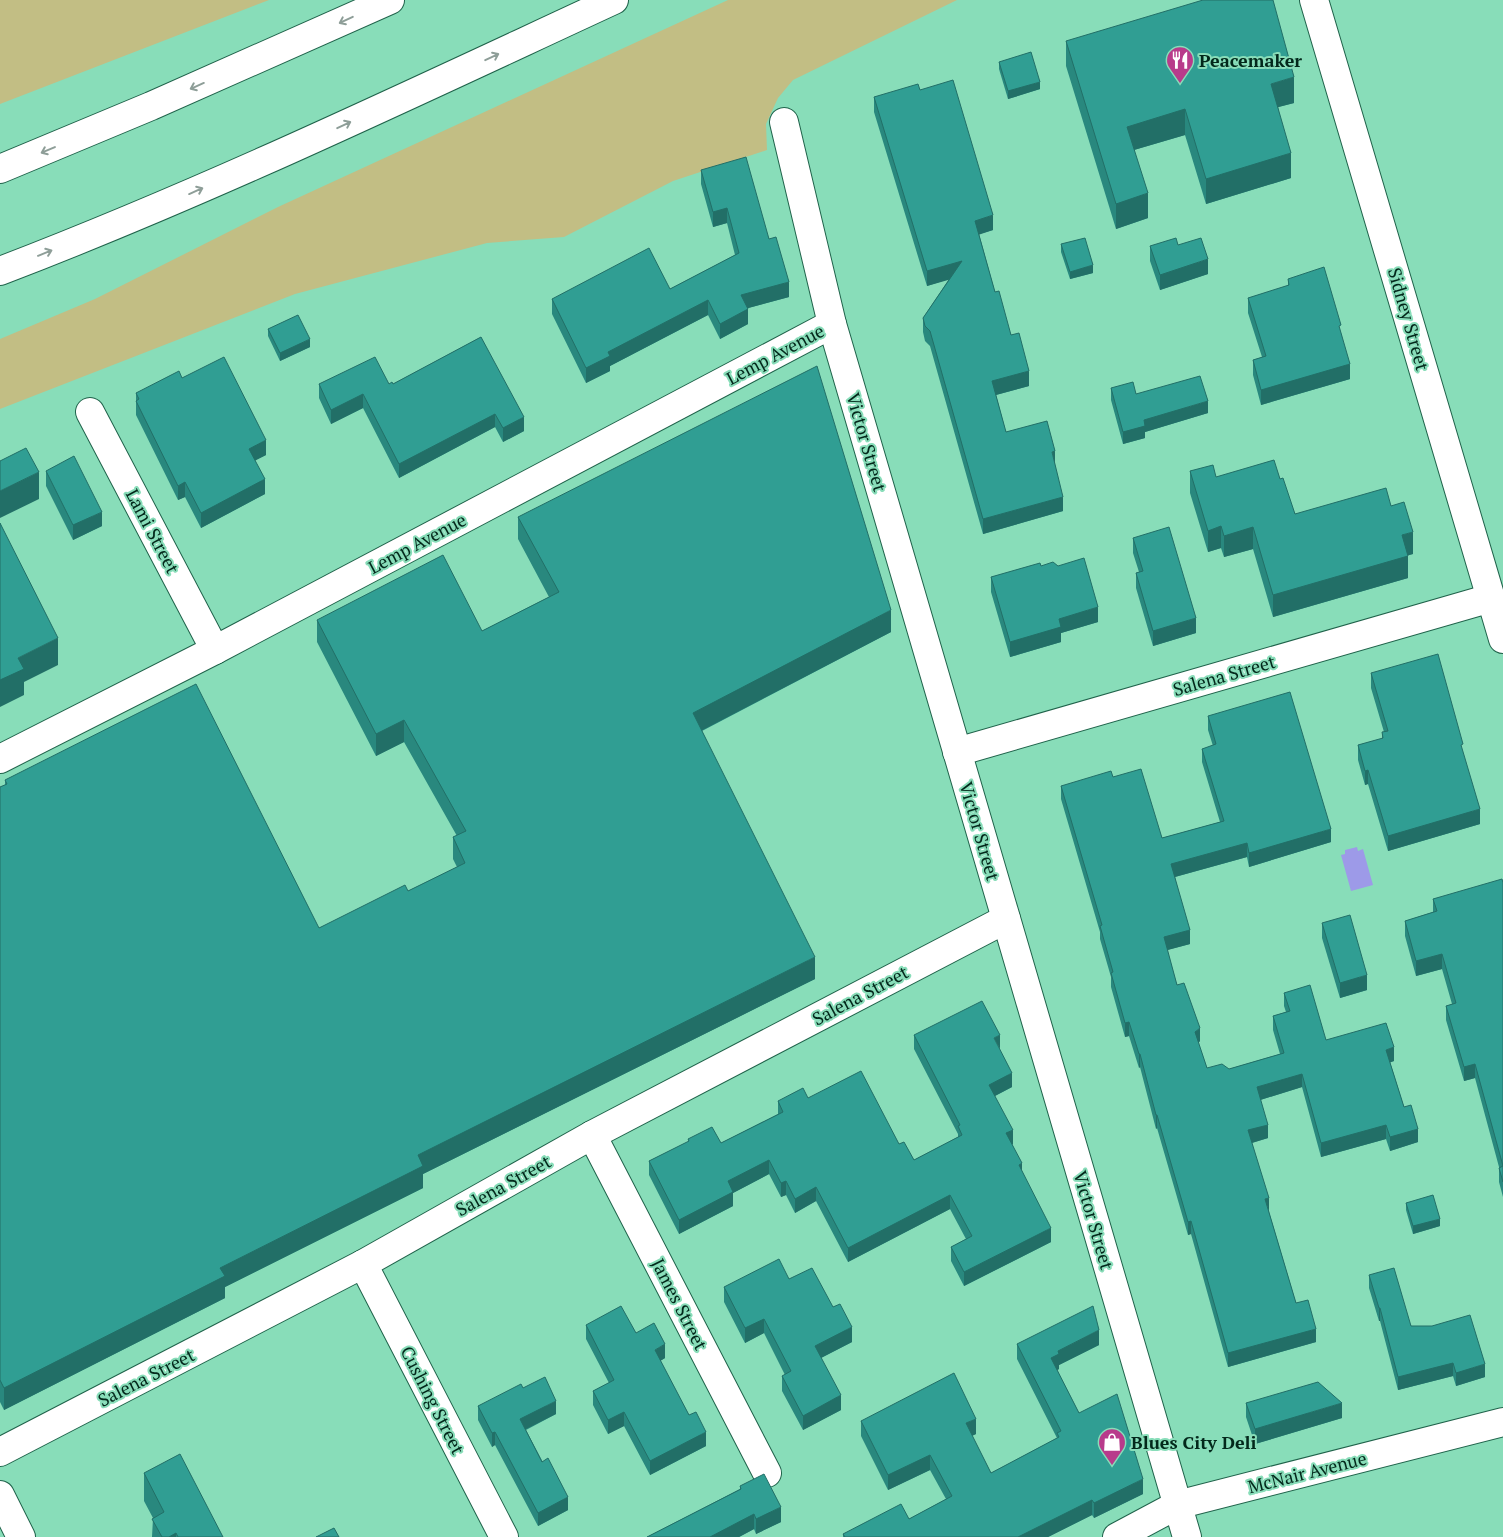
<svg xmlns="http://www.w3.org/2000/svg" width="1503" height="1537" font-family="'PT Serif',serif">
	<rect width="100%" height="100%" fill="#88ddb9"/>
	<g fill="#c2be84">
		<polygon points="0,0 269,0 0,104"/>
		<polygon points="728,0 957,0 793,80 778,98 766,124 767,150 673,181 564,237 487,243 295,294 0,409 0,339 95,299 278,207"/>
	</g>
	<polygon fill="#9d9ae8" points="1357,847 1358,851 1363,849 1373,885 1351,891 1341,855 1345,854 1345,850"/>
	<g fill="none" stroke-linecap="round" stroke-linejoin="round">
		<g stroke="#20634b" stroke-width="30">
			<g id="street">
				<polyline points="784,122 832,324 1187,1537"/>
				<polyline points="90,412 215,650"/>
				<polyline points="957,752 1491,598"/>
				<polyline points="0,759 215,650 832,324"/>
				<polyline points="592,1135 767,1473"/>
				<polyline points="363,1264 504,1537"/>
				<polyline points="0,1452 363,1264 592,1135 1006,919"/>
				<polyline points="0,1495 21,1537"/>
				<polyline points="1117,1537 1177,1505 1503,1422"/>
			</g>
		</g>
		<g stroke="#20634b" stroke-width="30">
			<polyline id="secondary" points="1314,0 1503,639"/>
		</g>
		<g stroke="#20634b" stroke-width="30">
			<g id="highway">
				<polyline points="0,169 151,106 390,0"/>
				<path d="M0,271C209,191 411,94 614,0"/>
			</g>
		</g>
		<use href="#street" stroke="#fff" stroke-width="28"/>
		<use href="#secondary" stroke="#fff" stroke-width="28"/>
		<use href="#highway" stroke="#fff" stroke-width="28"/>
	</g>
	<g fill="#29887e">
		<polygon points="1066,41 1294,103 1278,107 1291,178 1206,204 1185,135 1134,150 1148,218 1116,229 1066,66"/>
		<polygon points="999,62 1040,89 1008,99 999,69"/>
		<polygon points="920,90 993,230 979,234 995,292 1011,335 1029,386 996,395 1006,432 1055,465 1063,511 983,534 930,346 925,341 923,332 923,318 949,279 927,286 874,112 874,97"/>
		<polygon points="701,170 769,239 789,297 748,308 748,324 720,339 708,315 610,366 610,371 586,383 552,314 552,299 670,289 735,255 727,223 713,227 701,184"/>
		<polygon points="1061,244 1093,273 1070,279 1061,252"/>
		<polygon points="1178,245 1208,274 1160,290 1150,261 1150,246"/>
		<polygon points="1288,279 1341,333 1350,379 1261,405 1253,375 1253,360 1262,357 1248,313 1248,298 1288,286"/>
		<polygon points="268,329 310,347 280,361 268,336"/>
		<polygon points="481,337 524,431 503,442 495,427 399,478 363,408 331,424 319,398 319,384 393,384"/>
		<polygon points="182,378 266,455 255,460 265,494 201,528 185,497 178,500 136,415 136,393"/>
		<polygon points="1111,388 1136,394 1208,413 1145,432 1145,438 1123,444 1111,400"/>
		<polygon points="46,471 102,526 73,540 46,486"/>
		<polygon points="1190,471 1216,477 1280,479 1295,514 1391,506 1413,554 1408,555 1408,578 1273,617 1253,549 1224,557 1221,548 1208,552 1190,493"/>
		<polygon points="518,517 891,632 702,731 815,979 423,1174 423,1188 225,1287 225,1298 4,1410 0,1402 0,787 5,785 5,780 319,928 408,891 457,867 453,859 453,837 457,836 404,742 376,756 317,642 317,620 482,631 549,597 518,539"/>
		<polygon points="1133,538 1196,633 1153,646 1136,588 1136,573 1139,572 1133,553"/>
		<polygon points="1041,566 1098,622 1061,633 1061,642 1010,657 991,592 991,577"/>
		<polygon points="1371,673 1480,824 1388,851 1368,784 1365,785 1358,760 1358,745 1382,739 1382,732 1384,732 1371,688"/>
		<polygon points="1208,716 1331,842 1249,867 1247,857 1175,877 1190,944 1167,950 1177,985 1200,1041 1198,1043 1207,1068 1229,1069 1280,1054 1273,1030 1273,1016 1286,1012 1284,1006 1284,993 1326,1040 1394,1061 1390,1062 1404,1107 1418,1142 1390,1151 1386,1139 1321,1157 1302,1087 1260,1100 1268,1138 1252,1143 1269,1212 1296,1303 1316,1342 1228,1367 1191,1234 1188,1235 1157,1128 1156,1129 1140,1067 1139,1068 1129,1036 1125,1037 1111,987 1111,977 1100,939 1100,932 1061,799 1061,786 1113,777 1162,838 1220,822 1202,762 1202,749 1213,746 1208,730"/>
		<polygon points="1503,883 1503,1197 1499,1182 1499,1167 1475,1078 1464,1081 1446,1020 1446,1006 1452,1004 1442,969 1416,976 1405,936 1405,921 1433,912 1433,899"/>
		<polygon points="1322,923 1367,990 1340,998 1322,938"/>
		<polygon points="914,1035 999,1049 1012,1087 995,1096 1022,1171 1051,1242 964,1286 951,1261 951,1247 966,1239 950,1209 848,1262 816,1201 795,1213 786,1195 781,1197 769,1174 733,1193 733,1206 679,1234 649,1175 649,1161 688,1142 688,1139 721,1143 778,1114 778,1101 808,1098 899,1144 914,1160 958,1137 958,1134 914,1049"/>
		<polygon points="1406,1203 1440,1226 1413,1234 1406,1210"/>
		<polygon points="1369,1275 1411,1326 1485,1377 1456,1386 1453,1376 1398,1390 1380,1321 1379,1321 1369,1288"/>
		<polygon points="789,1279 833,1307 852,1342 821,1358 841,1410 803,1430 782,1391 782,1376 785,1375 764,1333 745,1343 724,1302 724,1287"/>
		<polygon points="586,1325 636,1333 665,1358 660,1361 689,1415 706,1446 650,1475 624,1426 608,1434 593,1405 593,1391 609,1383 586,1339"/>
		<polygon points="1017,1344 1099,1345 1059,1365 1059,1369 1057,1370 1079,1413 1143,1494 1094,1518 1092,1515 1048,1537 843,1537 843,1534 909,1519 946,1499 930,1470 888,1490 861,1436 861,1421 976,1434 972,1436 991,1473 1057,1438 1017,1359"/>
		<polygon points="523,1388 556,1414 526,1430 568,1510 538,1526 495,1445 492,1447 478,1420 478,1406"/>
		<polygon points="1246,1403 1342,1418 1255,1444 1246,1417"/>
		<polygon points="144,1473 223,1537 152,1537 153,1518 144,1501"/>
		<polygon points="740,1486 781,1522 756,1534 754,1529 739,1537 647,1537 740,1489"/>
	</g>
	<g fill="#226f67">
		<polygon points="1294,77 1294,103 1271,109 1271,84"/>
		<polygon points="1040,82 1040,89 1008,99 1008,91"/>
		<polygon points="1185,109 1185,135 1127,152 1127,127"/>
		<polygon points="1291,153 1291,178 1206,204 1206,179"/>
		<polygon points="1148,193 1148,218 1116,229 1116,204"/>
		<polygon points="727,208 727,223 713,227 713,212"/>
		<polygon points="993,215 993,230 975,236 975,221"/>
		<polygon points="1208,259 1208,274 1160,290 1160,275"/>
		<polygon points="962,261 962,276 927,286 927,271"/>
		<polygon points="1093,265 1093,273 1070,279 1070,272"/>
		<polygon points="789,282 789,297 741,310 741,295"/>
		<polygon points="708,300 708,315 610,366 610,371 586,383 586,368 608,352"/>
		<polygon points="748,309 748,324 720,339 720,324"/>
		<polygon points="310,339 310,347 280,361 280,353"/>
		<polygon points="1350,364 1350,379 1261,405 1261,390"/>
		<polygon points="1029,371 1029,386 992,396 992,381"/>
		<polygon points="363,394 363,408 331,424 331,410"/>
		<polygon points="1208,401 1208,413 1145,432 1145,438 1123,444 1123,432 1144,420"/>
		<polygon points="495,414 495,427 399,478 399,464"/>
		<polygon points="524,417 524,431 503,442 503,428"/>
		<polygon points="266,440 266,455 249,464 249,449"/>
		<polygon points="1055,451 1055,466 1052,452"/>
		<polygon points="39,472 39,499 0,518 0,491"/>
		<polygon points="265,479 265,494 201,528 201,513"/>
		<polygon points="185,482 185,497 178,500 178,486"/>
		<polygon points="1063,497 1063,511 983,534 983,519"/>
		<polygon points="102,512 102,526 73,540 73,525"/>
		<polygon points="1221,526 1221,548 1208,552 1208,531"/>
		<polygon points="1253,527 1253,549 1224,557 1224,536"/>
		<polygon points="1413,532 1413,554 1402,557 1402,535"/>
		<polygon points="1408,556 1408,578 1273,617 1273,595"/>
		<polygon points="1098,607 1098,622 1061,633 1061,642 1010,657 1010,642 1059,619"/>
		<polygon points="891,610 891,632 693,735 693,713"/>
		<polygon points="1196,618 1196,633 1153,646 1153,631"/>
		<polygon points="58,638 58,665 24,682 24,695 0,707 0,680 18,658"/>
		<polygon points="404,720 404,742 376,756 376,734"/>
		<polygon points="1368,770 1368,784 1365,785 1365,771"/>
		<polygon points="1480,809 1480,824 1388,851 1388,836"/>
		<polygon points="1331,829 1331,842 1249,867 1249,853"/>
		<polygon points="1247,843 1247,857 1171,878 1171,864"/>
		<polygon points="1190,930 1190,944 1164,951 1164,937"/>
		<polygon points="1442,954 1442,969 1416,976 1416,961"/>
		<polygon points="815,957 815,979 423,1174 423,1188 225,1287 225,1298 4,1410 4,1388 418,1155"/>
		<polygon points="1367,975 1367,990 1340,998 1340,983"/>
		<polygon points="1129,1022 1129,1036 1125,1037 1125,1023"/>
		<polygon points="1200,1028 1200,1041 1195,1046 1195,1032"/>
		<polygon points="1000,1035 1000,1049 994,1038"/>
		<polygon points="1394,1047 1394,1061 1386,1064 1386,1050"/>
		<polygon points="1139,1054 1140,1054 1140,1067 1139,1068"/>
		<polygon points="1475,1064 1475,1078 1464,1081 1464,1067"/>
		<polygon points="1012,1073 1012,1087 989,1099 989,1085"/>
		<polygon points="1302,1074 1302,1087 1257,1101 1257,1087"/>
		<polygon points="1156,1115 1157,1115 1157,1128 1156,1129"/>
		<polygon points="1268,1125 1268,1138 1248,1144 1248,1130"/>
		<polygon points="1386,1125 1386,1139 1321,1157 1321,1143"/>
		<polygon points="1418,1129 1418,1142 1390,1151 1390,1137"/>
		<polygon points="1013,1130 1013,1144 1006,1147 1006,1133"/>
		<polygon points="769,1160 769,1174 733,1193 733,1206 679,1234 679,1220 728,1181"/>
		<polygon points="1022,1163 1022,1177 1019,1165"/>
		<polygon points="786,1181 786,1195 781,1197 781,1183"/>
		<polygon points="816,1187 816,1201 795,1213 795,1199"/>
		<polygon points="950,1195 950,1209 848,1262 848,1248"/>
		<polygon points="1269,1198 1269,1212 1265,1199"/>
		<polygon points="1440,1219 1440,1226 1413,1234 1413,1226"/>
		<polygon points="1191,1221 1191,1234 1188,1235 1188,1222"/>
		<polygon points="1051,1228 1051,1242 964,1286 964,1272"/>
		<rect x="1379" y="1308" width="1" height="13"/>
		<polygon points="764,1319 764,1333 745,1343 745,1328"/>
		<polygon points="852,1327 852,1342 815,1361 815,1346"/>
		<polygon points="1316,1329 1316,1342 1228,1367 1228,1353"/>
		<polygon points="1099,1330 1099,1345 1059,1365 1059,1369 1051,1373 1051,1358 1058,1351"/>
		<polygon points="665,1344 665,1358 655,1364 655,1350"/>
		<polygon points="1453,1363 1453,1376 1398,1390 1398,1377"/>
		<polygon points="1485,1364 1485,1377 1456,1386 1456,1373"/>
		<polygon points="841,1395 841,1410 803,1430 803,1416"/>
		<polygon points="556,1401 556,1414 520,1432 520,1419"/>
		<polygon points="1342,1403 1342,1418 1255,1444 1255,1429"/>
		<polygon points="624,1412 624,1426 608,1434 608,1420"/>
		<polygon points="976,1419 976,1434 966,1438 966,1423"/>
		<polygon points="495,1432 495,1445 492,1447 492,1433"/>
		<polygon points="706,1432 706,1446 650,1475 650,1461"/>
		<polygon points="930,1455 930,1470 888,1490 888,1475"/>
		<polygon points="1143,1479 1143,1494 1094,1518 1094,1503"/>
		<polygon points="568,1497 568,1510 538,1526 538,1513"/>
		<polygon points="1092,1500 1092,1515 1048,1537 1018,1537"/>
		<polygon points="781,1507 781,1522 756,1534 756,1519"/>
		<polygon points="754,1514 754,1529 739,1537 710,1537"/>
		<polygon points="176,1533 176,1537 169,1537"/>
	</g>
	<g fill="#309e93" stroke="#226f67">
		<polygon points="1203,0 1273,0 1294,77 1271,84 1291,153 1206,179 1185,109 1127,127 1148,193 1116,204 1066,41"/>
		<polygon points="1031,52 1040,82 1008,91 999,62"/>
		<polygon points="953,80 993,215 975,221 995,292 999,291 1011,335 1019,333 1029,371 992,381 1006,432 1047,421 1055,451 1052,452 1063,497 983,519 930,331 925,326 923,318 962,261 927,271 874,97 918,84 920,90"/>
		<polygon points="746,157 769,239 776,237 789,282 741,295 748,309 720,324 708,300 608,352 610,356 586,368 552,299 649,248 670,289 739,253 727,208 713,212 701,170"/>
		<polygon points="1085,238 1093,265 1070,272 1061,244"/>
		<polygon points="1176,238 1178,245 1201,238 1208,259 1160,275 1150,246"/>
		<polygon points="1324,267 1341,325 1339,326 1350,364 1261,390 1253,360 1266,356 1248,298 1289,285 1288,279"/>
		<polygon points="298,315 310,339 280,353 268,329"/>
		<polygon points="481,337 524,417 503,428 495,414 399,464 363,394 331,410 319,384 375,357 389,384 392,382 393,384"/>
		<polygon points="224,357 266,440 249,449 265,479 201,513 185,482 178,486 136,401 139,399 136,393 179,371 182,378"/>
		<polygon points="817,366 891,610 693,713 815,957 418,1155 423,1166 220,1268 225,1276 4,1388 0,1380 0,787 7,784 5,780 196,684 319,928 405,885 408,891 465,863 453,837 466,831 404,720 376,734 317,620 443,555 482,631 559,592 518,517"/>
		<polygon points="1200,376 1208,401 1144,420 1145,426 1123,432 1111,388 1133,382 1136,394"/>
		<polygon points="26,448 39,472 0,491 0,461"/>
		<polygon points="74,456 102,512 73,525 46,471"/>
		<polygon points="1274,460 1280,479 1283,478 1295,514 1386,488 1391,506 1404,502 1413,532 1402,535 1408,556 1273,595 1253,527 1224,536 1221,526 1208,531 1190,471 1213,465 1216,477"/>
		<polygon points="0,523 58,638 18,658 24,669 0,680"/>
		<polygon points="1169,527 1196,618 1153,631 1136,573 1143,571 1133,538"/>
		<polygon points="1084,558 1098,607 1059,619 1061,627 1010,642 991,577 1040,563 1041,566 1053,562 1058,566"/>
		<polygon points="1438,654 1463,744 1461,745 1480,809 1388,836 1368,770 1365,771 1358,745 1383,738 1382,732 1388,731 1371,673"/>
		<polygon points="1290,692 1331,829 1249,853 1247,843 1171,864 1190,930 1164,937 1177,985 1184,983 1200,1028 1195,1032 1207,1068 1222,1064 1229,1069 1284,1053 1273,1016 1290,1011 1284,993 1310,985 1326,1040 1386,1023 1394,1047 1386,1050 1404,1107 1411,1105 1418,1129 1390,1137 1386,1125 1321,1143 1302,1074 1257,1087 1268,1125 1248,1130 1269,1198 1265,1199 1296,1303 1308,1300 1316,1329 1228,1353 1191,1221 1188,1222 1157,1115 1156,1115 1140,1054 1139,1054 1129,1022 1125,1023 1111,973 1113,972 1100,926 1102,925 1061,786 1111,771 1113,777 1141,769 1162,838 1224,821 1202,749 1216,744 1208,716"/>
		<polygon points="1502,879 1503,883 1503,1182 1499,1168 1503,1166 1475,1064 1464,1067 1446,1006 1456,1003 1442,954 1416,961 1405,921 1437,911 1433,899"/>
		<polygon points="1350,915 1367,975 1340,983 1322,923"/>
		<polygon points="982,1001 1000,1035 994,1038 1012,1073 989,1085 1013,1130 1006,1133 1022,1163 1019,1165 1051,1228 964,1272 951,1247 972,1236 950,1195 848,1248 816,1187 795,1199 786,1181 781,1183 769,1160 728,1181 733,1192 679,1220 649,1161 689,1141 688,1139 712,1127 721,1143 783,1112 778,1101 803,1088 808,1098 861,1071 899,1144 904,1142 914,1160 962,1135 958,1126 960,1125 914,1035"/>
		<polygon points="1433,1195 1440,1219 1413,1226 1406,1203"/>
		<polygon points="779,1259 789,1279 812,1268 833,1307 840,1304 852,1327 815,1346 841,1395 803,1416 782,1376 791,1371 764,1319 745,1328 724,1287"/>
		<polygon points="1394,1268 1411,1326 1432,1326 1470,1315 1485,1364 1456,1373 1453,1363 1398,1377 1380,1308 1379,1308 1369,1275"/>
		<polygon points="621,1306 636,1333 654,1323 665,1344 655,1350 689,1415 696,1412 706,1432 650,1461 624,1412 608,1420 593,1391 614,1380 586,1325"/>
		<polygon points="1093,1306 1099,1330 1058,1351 1059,1354 1051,1358 1079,1413 1117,1394 1143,1479 1094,1503 1092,1500 1018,1537 845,1537 843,1534 901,1504 909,1519 952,1496 930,1455 888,1475 861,1421 954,1373 976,1419 966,1423 991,1473 1059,1437 1057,1433 1061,1431 1017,1344"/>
		<polygon points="545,1377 556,1401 520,1419 542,1462 548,1458 568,1497 538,1513 495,1432 492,1433 478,1406 521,1384 523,1388"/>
		<polygon points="1318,1382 1342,1403 1255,1429 1246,1403"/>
		<polygon points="180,1454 223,1537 178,1537 176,1533 169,1537 162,1537 152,1519 164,1512 144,1473"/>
		<polygon points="764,1474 781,1507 756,1519 754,1514 710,1537 647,1537 741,1489 740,1486"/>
		<polygon points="334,1528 339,1537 316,1537"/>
	</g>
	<defs><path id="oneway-shaft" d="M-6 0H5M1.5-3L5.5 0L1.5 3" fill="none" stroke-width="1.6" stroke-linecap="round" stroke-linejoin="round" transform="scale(1.25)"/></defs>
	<g stroke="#8e9e98">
		<use href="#oneway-shaft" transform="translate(346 20) rotate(155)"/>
		<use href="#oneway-shaft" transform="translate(492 57) rotate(-25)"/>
		<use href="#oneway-shaft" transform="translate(197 86) rotate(156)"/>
		<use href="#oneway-shaft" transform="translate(344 125) rotate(-25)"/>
		<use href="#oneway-shaft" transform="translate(48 150) rotate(157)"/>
		<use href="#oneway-shaft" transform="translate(196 191) rotate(-24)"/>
		<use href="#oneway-shaft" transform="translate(45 253) rotate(-22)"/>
	</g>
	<defs>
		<g id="restaurant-pin" transform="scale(1.4375)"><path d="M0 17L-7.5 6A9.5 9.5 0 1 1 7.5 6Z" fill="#b83b8b" stroke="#88ddb9"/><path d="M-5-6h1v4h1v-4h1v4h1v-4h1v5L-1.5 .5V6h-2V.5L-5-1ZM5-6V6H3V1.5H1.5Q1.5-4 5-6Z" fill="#fff"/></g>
		<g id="shop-pin" transform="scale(1.4375)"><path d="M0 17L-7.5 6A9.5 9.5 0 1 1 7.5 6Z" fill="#b83b8b" stroke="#88ddb9"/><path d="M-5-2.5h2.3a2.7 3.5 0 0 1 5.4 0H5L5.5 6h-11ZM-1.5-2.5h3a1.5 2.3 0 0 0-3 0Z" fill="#fff"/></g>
	</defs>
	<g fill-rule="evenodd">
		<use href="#restaurant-pin" x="1180" y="60"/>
		<use href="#shop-pin" x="1112" y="1442"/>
	</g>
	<g text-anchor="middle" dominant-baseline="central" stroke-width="4" stroke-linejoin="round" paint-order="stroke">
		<g font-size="18" font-weight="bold" fill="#03281b" stroke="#88ddb9" text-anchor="start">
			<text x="1199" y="60">Peacemaker</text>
			<text x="1131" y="1442">Blues City Deli</text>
		</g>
		<g font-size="18" fill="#03281b" stroke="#88ddb9">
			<text transform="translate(1409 319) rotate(74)">Sidney Street</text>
			<text transform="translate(775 354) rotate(-28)">Lemp Avenue</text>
			<text transform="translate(867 442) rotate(74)">Victor Street</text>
			<text transform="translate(153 531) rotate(62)">Lami Street</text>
			<text transform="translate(417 543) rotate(-28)">Lemp Avenue</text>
			<text transform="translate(1224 675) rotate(-16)">Salena Street</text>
			<text transform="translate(980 831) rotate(74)">Victor Street</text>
			<text transform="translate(860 995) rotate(-28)">Salena Street</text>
			<text transform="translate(503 1185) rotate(-29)">Salena Street</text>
			<text transform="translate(1094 1220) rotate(74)">Victor Street</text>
			<text transform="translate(680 1304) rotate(63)">James Street</text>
			<text transform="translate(146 1377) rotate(-27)">Salena Street</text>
			<text transform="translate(433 1400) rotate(63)">Cushing Street</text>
			<text transform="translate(1307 1472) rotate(-14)">McNair Avenue</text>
		</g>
	</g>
</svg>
